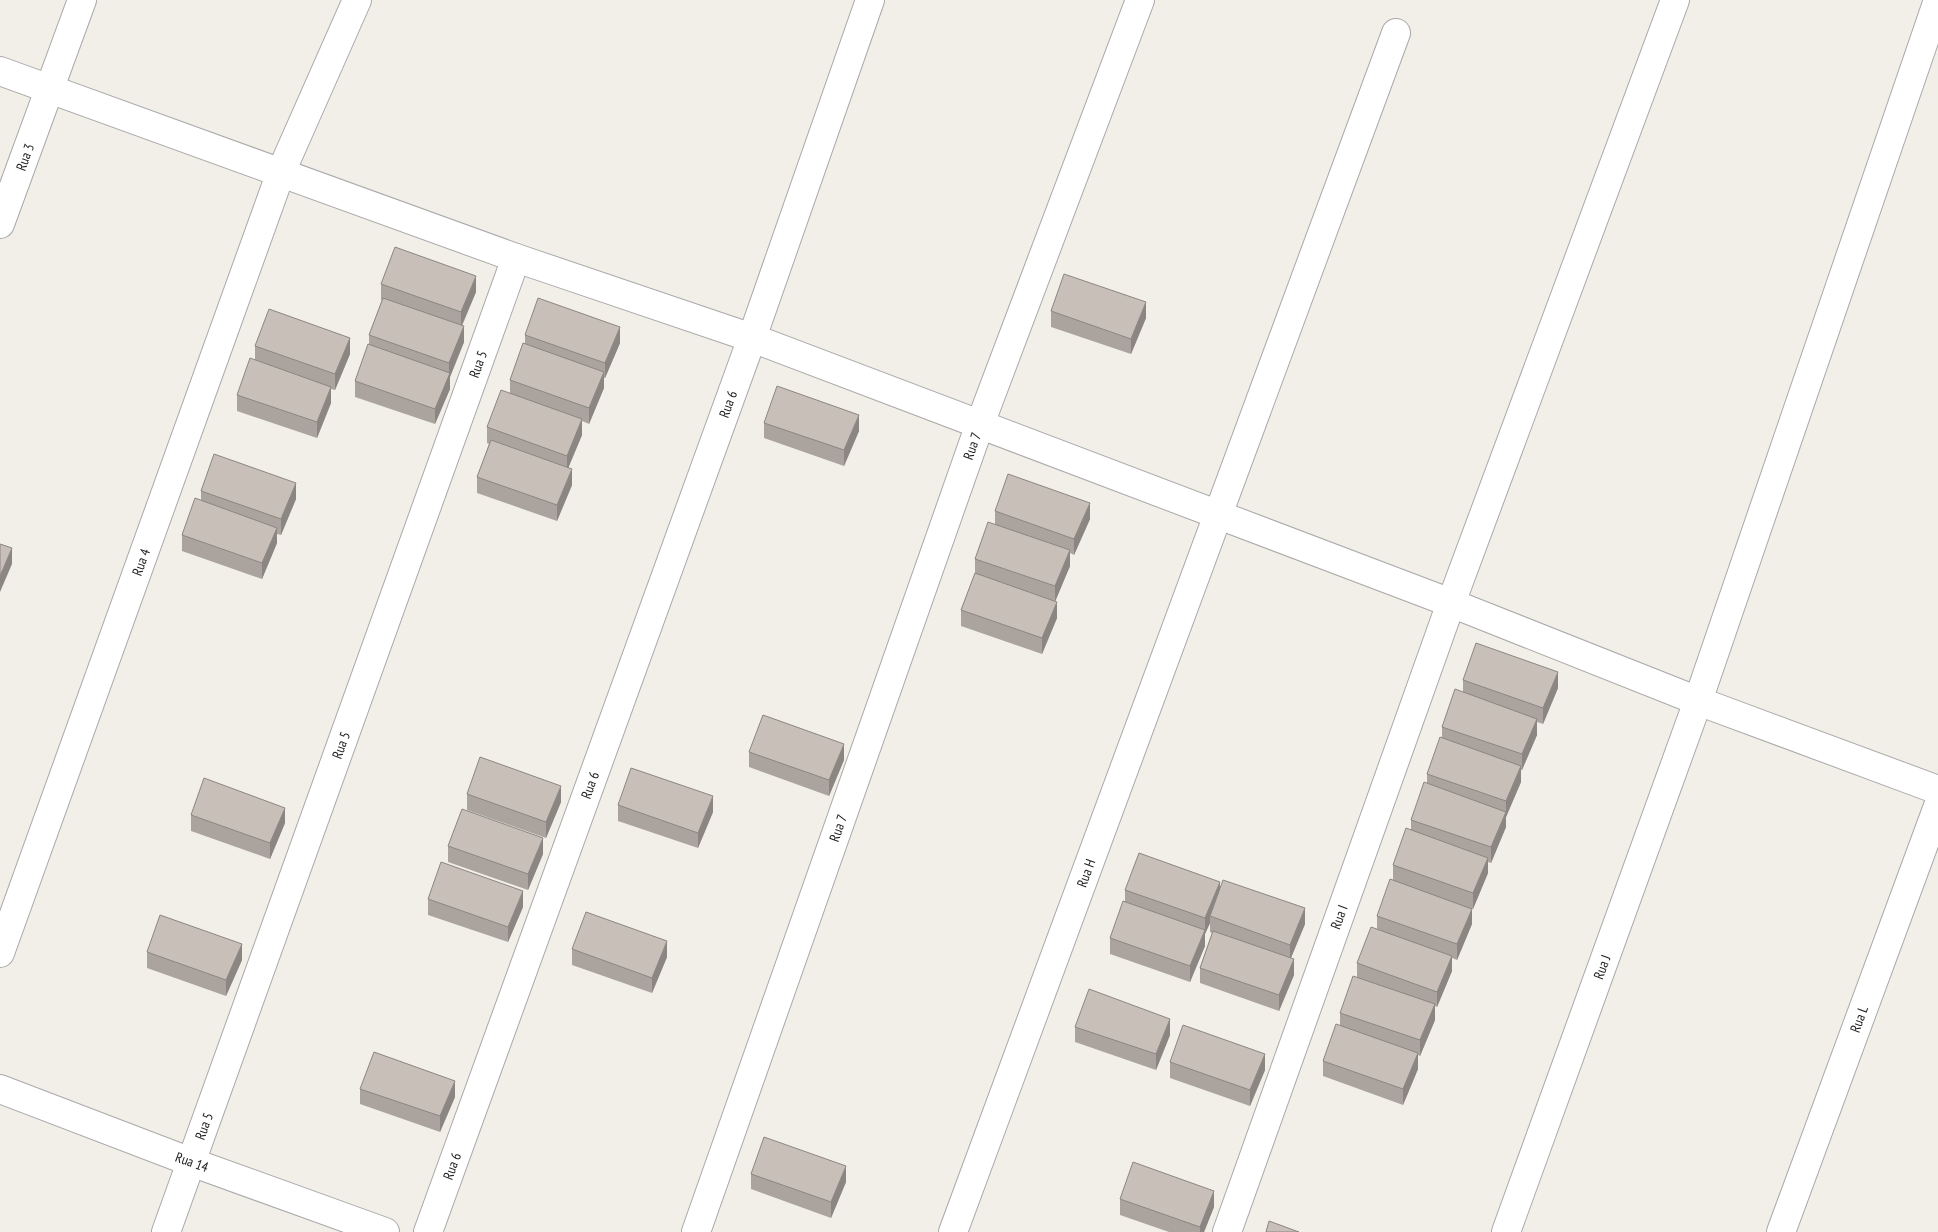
<svg xmlns="http://www.w3.org/2000/svg" width="1938" height="1232" font-family="'PT Sans Narrow',sans-serif">
	<rect width="100%" height="100%" fill="#f2efe9"/>
	<g fill="none" stroke-linecap="round" stroke-linejoin="round">
		<g stroke="#a9a9a9" stroke-width="30">
			<g id="minor">
				<polyline points="0,71 516,258 752,338 1451,603 1698,701 1938,790"/>
				<polyline points="0,224 82,0"/>
				<polyline points="0,953 281,172 357,0"/>
				<polyline points="0,1089 191,1162 385,1232"/>
				<polyline points="166,1232 516,258"/>
				<polyline points="428,1232 752,338 870,0"/>
				<polyline points="696,1232 980,424 1140,0"/>
				<polyline points="953,1232 1396,33"/>
				<polyline points="1227,1232 1451,603 1675,0"/>
				<polyline points="1506,1232 1698,701 1938,0"/>
				<polyline points="1781,1232 1938,806"/>
			</g>
		</g>
		<use href="#minor" stroke="#fff" stroke-width="28"/>
	</g>
	<g fill="#aba49e">
		<polygon points="381,284 476,292 462,326 464,342 450,377 450,389 435,424 355,397 355,381 369,344 369,335 382,300 381,300"/>
		<polygon points="1051,311 1146,318 1131,354 1051,327"/>
		<polygon points="525,335 620,343 605,378 604,378 604,388 589,424 582,421 582,435 568,468 572,485 557,521 477,493 477,477 489,444 487,443 487,427 510,394 510,380 525,344"/>
		<polygon points="255,346 350,354 335,390 331,389 331,403 317,438 237,411 237,395 255,359"/>
		<polygon points="764,423 859,431 844,466 764,438"/>
		<polygon points="201,491 296,499 281,535 277,534 277,543 262,579 182,551 182,535 201,500"/>
		<polygon points="995,511 1090,519 1074,555 1070,553 1070,566 1055,601 1057,618 1042,654 961,626 961,610 975,573 975,559 995,524"/>
		<polygon points="1463,680 1558,688 1543,724 1537,722 1537,735 1522,770 1521,770 1521,782 1506,817 1506,827 1491,863 1488,862 1488,873 1473,909 1472,909 1472,924 1457,960 1452,958 1452,971 1437,1007 1435,1006 1435,1020 1420,1056 1418,1055 1418,1069 1403,1105 1323,1076 1323,1061 1340,1025 1340,1013 1357,977 1357,963 1377,929 1377,916 1393,880 1393,865 1411,830 1411,820 1427,783 1427,774 1442,737 1442,727 1463,692"/>
		<polygon points="749,752 844,760 829,796 749,767"/>
		<polygon points="467,794 561,802 546,838 467,810"/>
		<polygon points="618,805 713,812 698,848 618,821"/>
		<polygon points="191,815 285,823 270,859 191,831"/>
		<polygon points="448,846 543,854 528,890 448,862"/>
		<polygon points="1220,888 1305,924 1291,958 1294,975 1279,1011 1200,983 1200,968 1212,933 1210,932 1210,923 1205,934 1205,946 1190,982 1110,954 1110,938 1125,902 1125,890"/>
		<polygon points="428,899 523,907 508,942 428,915"/>
		<polygon points="572,949 667,957 652,993 572,965"/>
		<polygon points="147,952 242,960 226,996 147,968"/>
		<polygon points="1075,1027 1170,1035 1156,1070 1075,1042"/>
		<polygon points="1170,1062 1265,1070 1250,1106 1170,1078"/>
		<polygon points="360,1089 455,1097 440,1132 360,1104"/>
		<polygon points="751,1174 846,1182 831,1218 751,1189"/>
		<polygon points="1120,1199 1214,1207 1204,1232 1169,1232 1120,1215"/>
	</g>
	<g fill="#8b8681">
		<polygon points="476,276 476,292 461,327 461,312"/>
		<polygon points="1146,302 1146,318 1131,354 1131,339"/>
		<polygon points="464,326 464,342 450,377 450,389 435,424 435,409 449,374 449,363"/>
		<polygon points="620,327 620,343 605,378 605,363"/>
		<polygon points="350,338 350,354 335,390 335,374"/>
		<polygon points="604,372 604,388 589,424 589,408"/>
		<polygon points="331,387 331,403 317,438 317,422"/>
		<polygon points="859,415 859,431 844,466 844,450"/>
		<polygon points="582,419 582,435 567,471 567,456"/>
		<polygon points="572,469 572,485 557,521 557,505"/>
		<polygon points="296,483 296,499 281,535 281,519"/>
		<polygon points="1090,503 1090,519 1074,555 1074,539"/>
		<polygon points="277,528 277,543 262,579 262,563"/>
		<polygon points="12,548 12,564 0,592 0,576"/>
		<polygon points="1070,550 1070,566 1055,602 1055,586"/>
		<polygon points="1057,602 1057,618 1042,654 1042,638"/>
		<polygon points="1558,672 1558,688 1543,724 1543,708"/>
		<polygon points="1537,719 1537,735 1522,770 1522,754"/>
		<polygon points="844,744 844,760 829,796 829,780"/>
		<polygon points="1521,766 1521,782 1506,817 1506,801"/>
		<polygon points="561,786 561,802 546,838 546,822"/>
		<polygon points="713,796 713,812 698,848 698,833"/>
		<polygon points="285,808 285,823 270,859 270,843"/>
		<polygon points="1506,812 1506,827 1491,863 1491,847"/>
		<polygon points="543,838 543,854 528,890 528,874"/>
		<polygon points="1488,858 1488,873 1473,909 1473,893"/>
		<polygon points="1220,882 1220,898 1210,916 1210,923 1205,934 1205,918"/>
		<polygon points="523,891 523,907 508,942 508,927"/>
		<polygon points="1305,908 1305,924 1290,960 1290,945"/>
		<polygon points="1472,909 1472,924 1457,960 1457,944"/>
		<polygon points="1205,930 1205,946 1190,982 1190,966"/>
		<polygon points="667,941 667,957 652,993 652,978"/>
		<polygon points="242,944 242,960 226,996 226,980"/>
		<polygon points="1452,956 1452,971 1437,1007 1437,992"/>
		<polygon points="1294,959 1294,975 1279,1011 1279,995"/>
		<polygon points="1435,1004 1435,1020 1420,1056 1420,1040"/>
		<polygon points="1170,1019 1170,1035 1156,1070 1156,1054"/>
		<polygon points="1418,1053 1418,1069 1403,1105 1403,1089"/>
		<polygon points="1265,1054 1265,1070 1250,1106 1250,1090"/>
		<polygon points="455,1081 455,1097 440,1132 440,1116"/>
		<polygon points="846,1166 846,1182 831,1218 831,1202"/>
		<polygon points="1214,1191 1214,1207 1204,1232 1200,1232 1200,1227"/>
	</g>
	<g fill="#c7bfb8" stroke="#8b8681">
		<polygon points="395,247 476,276 461,312 381,284"/>
		<polygon points="1064,274 1146,302 1131,339 1051,311"/>
		<polygon points="383,298 464,326 449,363 369,335"/>
		<polygon points="538,298 620,327 605,363 525,335"/>
		<polygon points="269,309 350,338 335,374 255,346"/>
		<polygon points="523,343 604,372 589,408 510,380"/>
		<polygon points="368,344 450,373 435,409 355,381"/>
		<polygon points="250,358 331,387 317,422 237,395"/>
		<polygon points="777,386 859,415 844,450 764,423"/>
		<polygon points="501,390 582,419 567,456 487,427"/>
		<polygon points="491,440 572,469 557,505 477,477"/>
		<polygon points="214,454 296,483 281,519 201,491"/>
		<polygon points="1008,474 1090,503 1074,539 995,511"/>
		<polygon points="195,498 277,528 262,563 182,535"/>
		<polygon points="988,522 1070,550 1055,586 975,559"/>
		<polygon points="0,544 12,548 0,576"/>
		<polygon points="975,573 1057,602 1042,638 961,610"/>
		<polygon points="1476,643 1558,672 1543,708 1463,680"/>
		<polygon points="1455,689 1537,719 1522,754 1442,727"/>
		<polygon points="763,715 844,744 829,780 749,752"/>
		<polygon points="1440,737 1521,766 1506,801 1427,774"/>
		<polygon points="480,757 561,786 546,822 467,794"/>
		<polygon points="631,768 713,796 698,833 618,805"/>
		<polygon points="204,778 285,808 270,843 191,815"/>
		<polygon points="1424,782 1506,812 1491,847 1411,820"/>
		<polygon points="462,809 543,838 528,874 448,846"/>
		<polygon points="1406,828 1488,858 1473,893 1393,865"/>
		<polygon points="1139,853 1220,882 1205,918 1125,890"/>
		<polygon points="441,862 523,891 508,927 428,899"/>
		<polygon points="1390,879 1472,909 1457,944 1377,916"/>
		<polygon points="1223,880 1305,908 1290,945 1210,916"/>
		<polygon points="1123,901 1205,930 1190,966 1110,938"/>
		<polygon points="586,912 667,941 652,978 572,949"/>
		<polygon points="160,915 242,944 226,980 147,952"/>
		<polygon points="1371,927 1452,956 1437,992 1357,963"/>
		<polygon points="1213,931 1294,959 1279,995 1200,968"/>
		<polygon points="1353,976 1435,1004 1420,1040 1340,1013"/>
		<polygon points="1089,989 1170,1019 1156,1054 1075,1027"/>
		<polygon points="1336,1024 1418,1053 1403,1089 1323,1061"/>
		<polygon points="1183,1025 1265,1054 1250,1090 1170,1062"/>
		<polygon points="374,1052 455,1081 440,1116 360,1089"/>
		<polygon points="764,1137 846,1166 831,1202 751,1174"/>
		<polygon points="1133,1162 1214,1191 1200,1227 1120,1199"/>
		<polygon points="1269,1221 1299,1232 1266,1232"/>
	</g>
	<g text-anchor="middle" dominant-baseline="central" stroke-width="4" stroke-linejoin="round" paint-order="stroke">
		<g font-size="14" fill="#222" stroke="#fff">
			<text transform="translate(25 157) rotate(-70)">Rua 3</text>
			<text transform="translate(478 364) rotate(-70)">Rua 5</text>
			<text transform="translate(728 404) rotate(-70)">Rua 6</text>
			<text transform="translate(972 446) rotate(-71)">Rua 7</text>
			<text transform="translate(141 562) rotate(-70)">Rua 4</text>
			<text transform="translate(341 745) rotate(-70)">Rua 5</text>
			<text transform="translate(590 785) rotate(-70)">Rua 6</text>
			<text transform="translate(838 828) rotate(-71)">Rua 7</text>
			<text transform="translate(1086 873) rotate(-70)">Rua H</text>
			<text transform="translate(1339 917) rotate(-70)">Rua I</text>
			<text transform="translate(1602 967) rotate(-70)">Rua J</text>
			<text transform="translate(1859 1019) rotate(-70)">Rua L</text>
			<text transform="translate(204 1126) rotate(-70)">Rua 5</text>
			<text transform="translate(192 1162) rotate(20)">Rua 14</text>
			<text transform="translate(452 1166) rotate(-70)">Rua 6</text>
		</g>
	</g>
</svg>
